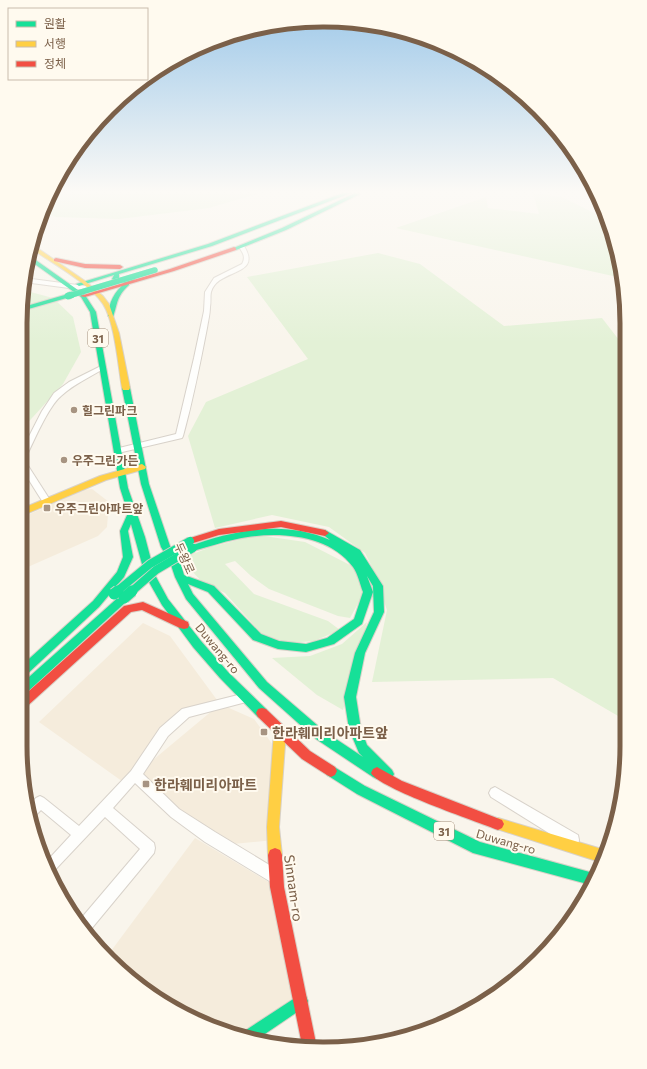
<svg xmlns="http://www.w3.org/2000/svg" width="647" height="1069" font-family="Commissioner,'Noto Sans KR',sans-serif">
	<rect width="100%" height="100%" fill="#f9f5ec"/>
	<g fill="#f5ecdc">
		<polygon points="92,489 109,502 107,527 98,536 21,570 21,518 84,490"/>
		<polygon points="143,623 170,636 220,704 254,719 278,752 274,840 223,845 135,775 219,705 186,713 126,784 39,722"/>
		<polygon points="195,838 277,887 301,1001 248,1037 226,1033 139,986 108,955"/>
	</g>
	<g fill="#e3f1d6">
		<polygon points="51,193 260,193 209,208 119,219 56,217 42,213"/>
		<polygon points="533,193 562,197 606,219 617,245 622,278 396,228 486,197 488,208 539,214"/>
		<polygon points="378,253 420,264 504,326 602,318 626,349 625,720 553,678 372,682 387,610 372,567 365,553 329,527 272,515 215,528 188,436 206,402 308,359 247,277"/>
		<polygon points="23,290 53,298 73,317 81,352 63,384 22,429"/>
		<polygon points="257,535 305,542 352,566 365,584 360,600 350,618 338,616 269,589 251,576 235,561 225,564 254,594 328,621 340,630 314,641 287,643 261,633 225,593 203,583 191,570 190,555 211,547"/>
		<polygon points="367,622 343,710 317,695 272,658 310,656 342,644"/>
	</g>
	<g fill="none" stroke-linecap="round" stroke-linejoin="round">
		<g stroke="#d8d2ca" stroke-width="2">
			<g id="street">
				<path d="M240,246H244C263,277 218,268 211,292C210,296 211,302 210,307C210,314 208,321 207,328C200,364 193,400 183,436L182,438L118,453H115L114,451L115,449L176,434L194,358L204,311L205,292L214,278L242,264C246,257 243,253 239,247Z"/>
				<polygon points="24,278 85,286 98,291 95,293 84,290 24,282"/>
				<path d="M103,365L106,367L105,368C90,377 74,384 61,396C48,407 34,441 26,457L22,459V450L42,411L54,393L69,382Z"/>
				<polygon points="22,460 25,461 50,500 51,502 50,504 44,504 22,469"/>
				<polygon points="246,693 250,695 252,698 250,701 189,717 168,736 143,774 179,809 215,832 281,872 283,877 281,882 276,884 271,882 205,842 171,817 135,783 113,808 154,843 155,848 154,853 87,934 78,922 140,849 105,817 52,873 46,862 71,835 41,810 35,816 32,818 30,804 36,798 40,796 44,798 79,826 131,771 160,728 182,709"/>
				<polygon points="495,787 578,835 579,840 578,845 573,846 568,845 491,797 489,793 491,789"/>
			</g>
		</g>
		<g stroke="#d8d1c7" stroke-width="2">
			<g id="fast">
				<path d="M343,193H351L212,246L119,274V279H134L137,281L129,283V285C116,297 118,303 113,317L108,316C109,302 114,292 125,283L116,282L112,279L114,275L79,286L76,284L208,244Z"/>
				<polygon points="355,193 360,194 286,230 236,250 231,249 282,228"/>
				<polygon points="30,256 85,295 96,312 128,488 145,537 155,575 168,599 201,641 228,672 266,709 268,713 266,717 262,718 258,717 220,678 193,647 162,605 145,575 131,524 128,531 133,557 124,577 99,607 24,677 20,678 20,667 93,601 117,572 123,557 120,531 128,513 120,488 90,312 81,297 29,260"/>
				<polygon points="68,294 70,295 70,297 25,310 22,309 23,307"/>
				<path d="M123,386H129L130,388L149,484L170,546L180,561L184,575L214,586L261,634L279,641L306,644L327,638L354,619L363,592C360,584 358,574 353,567C328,533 274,531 237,539C222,542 208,547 193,551L188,548L190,546C236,530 283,520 330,540L321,533L325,530L360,550L383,586L384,612L365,653L356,697L361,729L367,745L392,770L394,774L392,778L388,780L382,776L377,779L373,777L316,739L259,688L186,599L175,577L170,562L161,547L141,484L122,388ZM367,576L373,586L374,612L355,653L344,697L349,729L359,753L363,757L324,731L267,682L193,594L188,584L208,592L253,640L278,649L306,652L334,644L362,624L373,592Z"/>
				<polygon points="124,594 127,595 129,598 127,601 24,695 20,697 20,685 121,595"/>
				<polygon points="331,765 365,786 480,842 597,874 591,885 473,853 357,794 327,775 325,771 327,767"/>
				<polygon points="301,994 306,996 308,1001 306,1006 259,1038 241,1035 243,1032"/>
			</g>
		</g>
		<g stroke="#d8d1c7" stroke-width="2">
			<g id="slow">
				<path d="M33,245L85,281L103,296L109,304L119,333L130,388L129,390H123L122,388C118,365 115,323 103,304C90,284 52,263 32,249Z"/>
				<polygon points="142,464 146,467 145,469 106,480 21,516 21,509 100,476"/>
				<polygon points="280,726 284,727 286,731 279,827 282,855 280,860 275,862 270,860 268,855 267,827 274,731 276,727"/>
				<polygon points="498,818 605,850 607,851 604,861 603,863 494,828 492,824 494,820"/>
			</g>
		</g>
		<g stroke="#d8d1c7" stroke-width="2">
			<g id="jam">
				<polygon points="234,247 236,248 236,250 174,271 85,297 80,296 170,269"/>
				<polygon points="56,258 85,264 120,265 123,267 120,269 85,268 54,261 54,259"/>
				<polygon points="281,521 325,530 329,533 325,536 281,527 219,535 190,544 185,541 187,539 219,529"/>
				<polygon points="143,602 188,622 189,625 188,628 184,629 180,628 142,610 131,612 24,709 20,711 20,699 124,606"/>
				<polygon points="262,708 266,709 310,751 335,767 337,771 335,775 331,777 327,775 302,759 258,717 256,713 258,709"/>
				<path d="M377,767L402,781L502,820L504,824L502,828L498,830C478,822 378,788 371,773L373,769Z"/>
				<polygon points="275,848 280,850 282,855 284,887 317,1048 302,1045 270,887 268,855 270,850"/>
			</g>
		</g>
		<use href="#street" fill="#fefefc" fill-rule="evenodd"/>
		<use href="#fast" fill="#16e098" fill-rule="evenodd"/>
		<use href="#slow" fill="#ffcf43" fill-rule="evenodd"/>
		<use href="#jam" fill="#f24e42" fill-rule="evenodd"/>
		<g stroke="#d8d1c7" stroke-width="6" stroke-linecap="butt">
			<polyline id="fast-bridge-far3" points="68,296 155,270"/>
		</g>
		<g stroke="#d8d1c7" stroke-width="8" stroke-linecap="butt">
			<polyline id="fast-bridge-far2" points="68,296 71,295"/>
		</g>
		<g stroke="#d8d1c7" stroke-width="10" stroke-linecap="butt">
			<g id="fast-bridge-far1">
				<polyline points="116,592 150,564 190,541"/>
				<polyline points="131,592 156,570 193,548"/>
			</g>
		</g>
		<g stroke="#d8d1c7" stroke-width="13" stroke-linecap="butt">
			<g id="fast-bridge">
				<polyline points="114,594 118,591"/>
				<polyline points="124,598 132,591"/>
			</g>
		</g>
		<use href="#fast-bridge-far3" stroke="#16e098" stroke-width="5.5"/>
		<use href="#fast-bridge-far2" stroke="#16e098" stroke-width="7"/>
		<use href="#fast-bridge-far1" stroke="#16e098" stroke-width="8"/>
		<use href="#fast-bridge" stroke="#16e098" stroke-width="11"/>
	</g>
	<linearGradient id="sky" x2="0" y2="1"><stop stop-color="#9dc8e9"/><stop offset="0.56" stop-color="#fcfaf6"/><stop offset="1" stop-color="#fcfaf6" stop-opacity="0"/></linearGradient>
	<rect width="647" height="343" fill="url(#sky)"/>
	<g fill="#a79482" stroke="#fffaef" stroke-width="1.5">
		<circle cx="74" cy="410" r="4"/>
		<circle cx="64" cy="460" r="4"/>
		<rect x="43" y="504" width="8" height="8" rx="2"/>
		<rect x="260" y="728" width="8" height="8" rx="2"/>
		<rect x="142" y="780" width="8" height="8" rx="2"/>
	</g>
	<g text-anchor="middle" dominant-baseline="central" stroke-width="4" stroke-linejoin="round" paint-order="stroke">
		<g fill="#fffaef" stroke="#a38e7b" stroke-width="1">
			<rect x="88" y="329" width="20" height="18" rx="3"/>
			<rect x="434" y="822" width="20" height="18" rx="3"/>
		</g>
		<g font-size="11" font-weight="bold" fill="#7b6049">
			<text x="98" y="338">31</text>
			<text x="444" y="831">31</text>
		</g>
		<g font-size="12" font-weight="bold" fill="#7b6049" stroke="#fffaef" text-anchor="start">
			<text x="82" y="410">힐그린파크</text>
			<text x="72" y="460">우주그린가든</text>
			<text x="55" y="508">우주그린아파트앞</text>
		</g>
		<g font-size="12" fill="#7b6049" stroke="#fffaef">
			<text transform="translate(185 558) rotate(66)">두왕로</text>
			<text transform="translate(218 648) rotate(50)">Duwang-ro</text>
			<text transform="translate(506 841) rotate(16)">Duwang-ro</text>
		</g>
		<g font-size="14" font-weight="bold" fill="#7b6049" stroke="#fffaef" text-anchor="start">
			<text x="272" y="732">한라훼미리아파트앞</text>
			<text x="154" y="784">한라훼미리아파트</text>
		</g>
		<g font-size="14" fill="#7b6049" stroke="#fffaef">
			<text transform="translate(294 888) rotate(82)">Sinnam-ro</text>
		</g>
	</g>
	<path d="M0 0H647V1069H0ZM323 27H324A296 296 0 0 1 620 323V746A296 296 0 0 1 324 1042H323A296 296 0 0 1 27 746V323A296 296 0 0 1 323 27Z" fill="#fffaef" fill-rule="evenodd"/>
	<path fill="none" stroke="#7b6049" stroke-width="5" d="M323 27H324A296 296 0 0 1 620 323V746A296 296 0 0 1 324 1042H323A296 296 0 0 1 27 746V323A296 296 0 0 1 323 27Z"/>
	<rect x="8" y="8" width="140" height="72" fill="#fffaef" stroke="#cabcad"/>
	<rect x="16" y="21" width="20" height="6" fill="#16e098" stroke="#cabcad"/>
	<text x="44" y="28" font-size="12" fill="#7b6049">원활</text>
	<rect x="16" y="41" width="20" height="6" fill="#ffcf43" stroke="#cabcad"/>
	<text x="44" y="48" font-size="12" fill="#7b6049">서행</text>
	<rect x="16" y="61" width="20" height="6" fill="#f24e42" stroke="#cabcad"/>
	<text x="44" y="68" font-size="12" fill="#7b6049">정체</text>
</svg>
